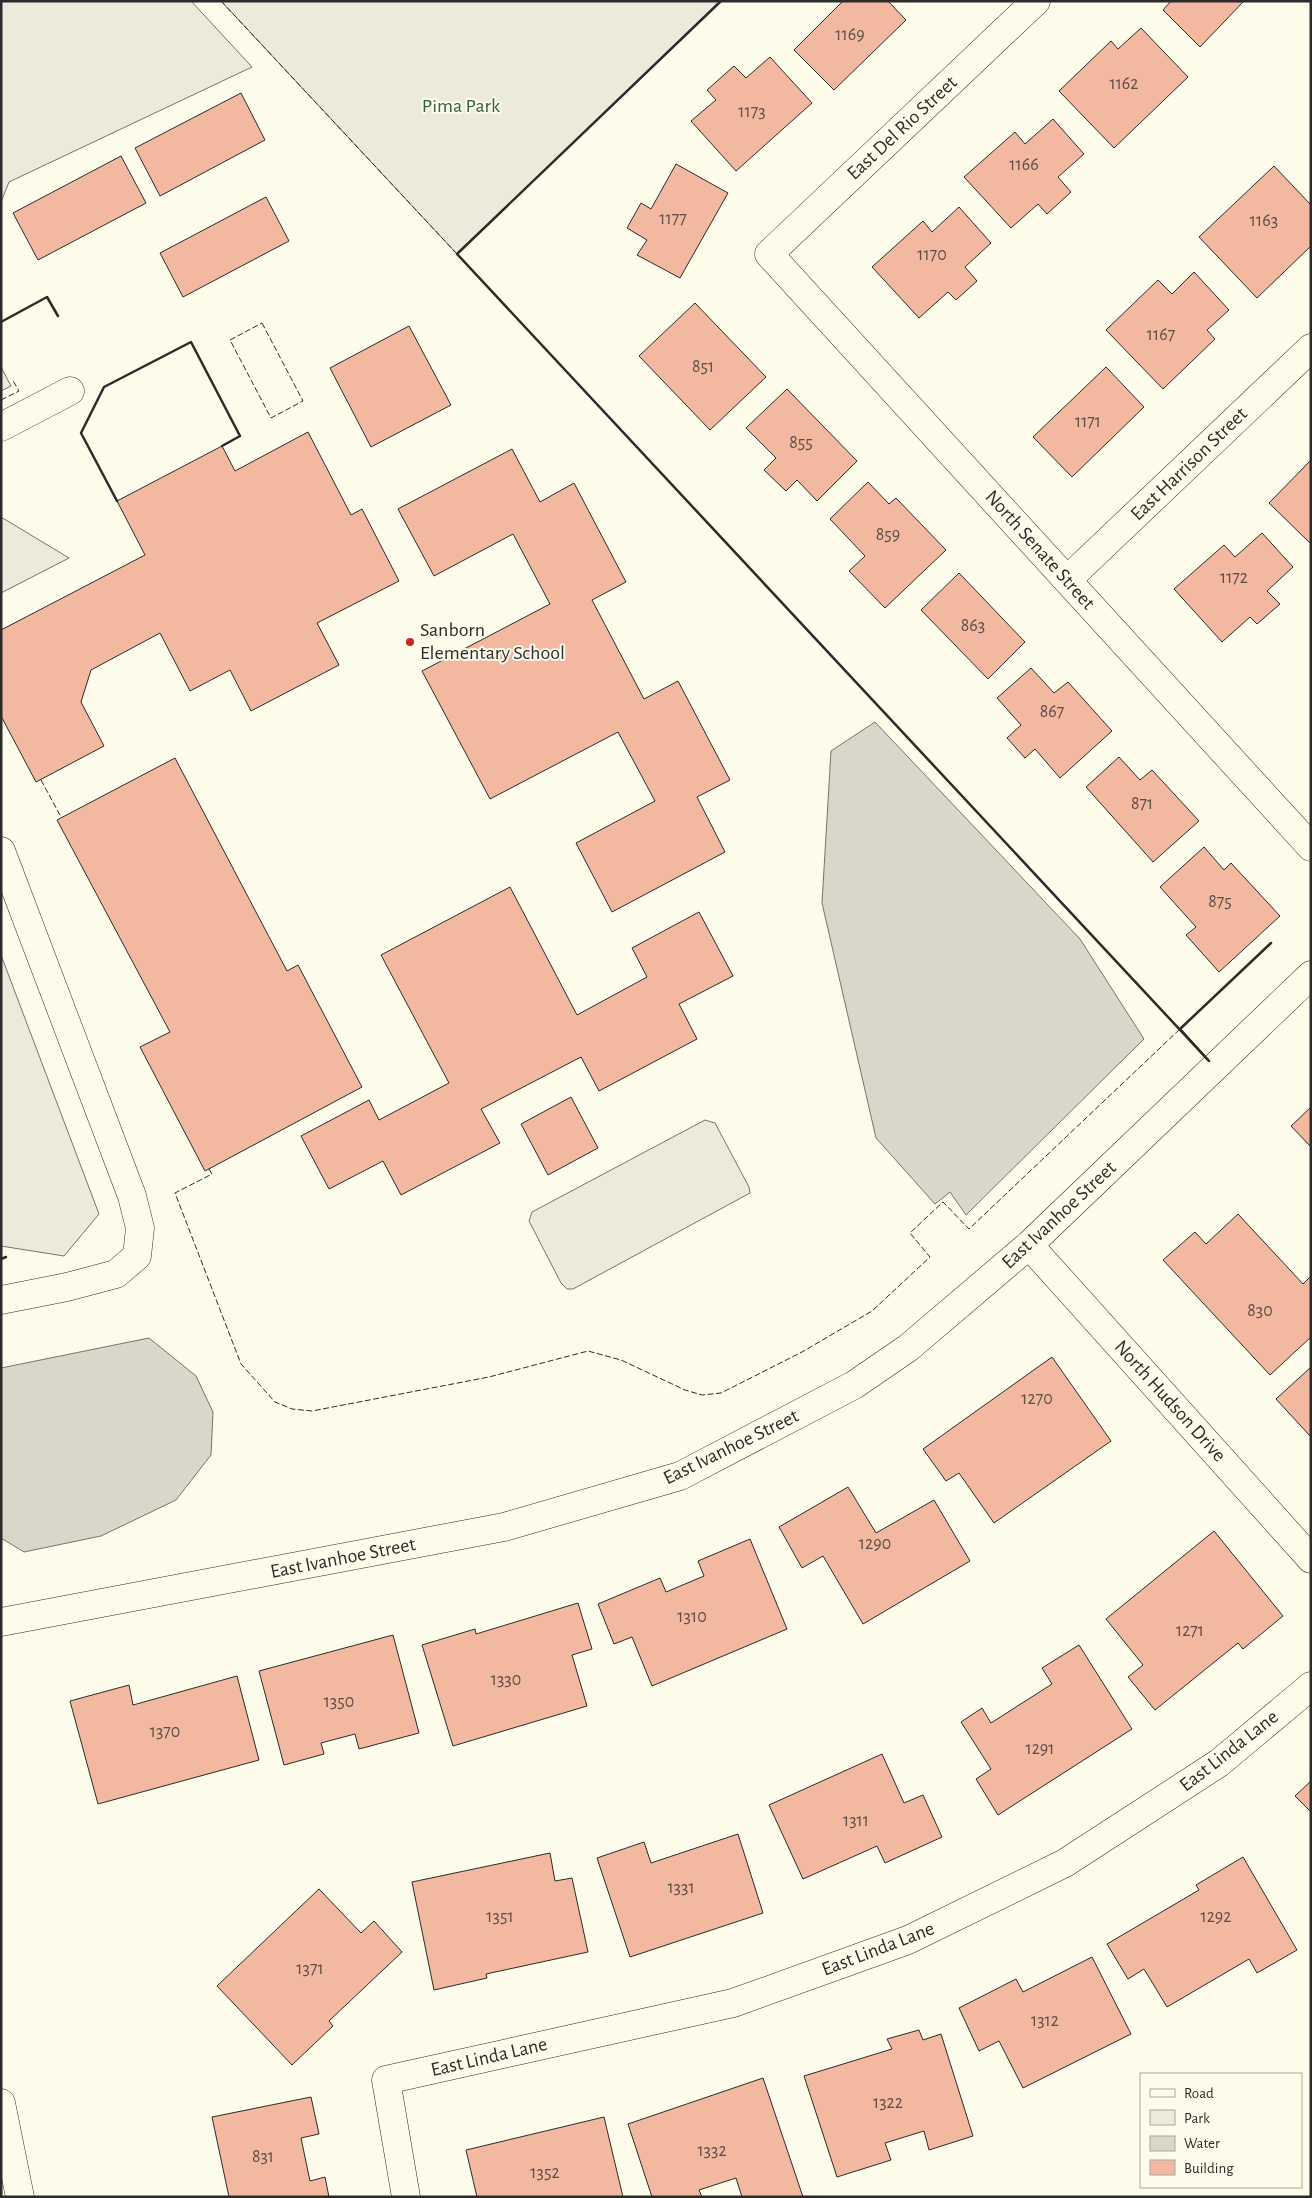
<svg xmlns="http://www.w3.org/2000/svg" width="1312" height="2198" font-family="'Alegreya Sans',sans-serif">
	<rect width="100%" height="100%" fill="#fdfbea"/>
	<g fill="#ecebdb" stroke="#74746e">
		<polygon points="1,1 191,1 252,67 9,182 1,202"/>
		<polygon points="221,1 721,1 457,254"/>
		<polygon points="1,367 11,386 1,391"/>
		<polygon points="705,1120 715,1123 749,1187 750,1193 573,1289 567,1289 561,1283 529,1221 532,1212"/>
	</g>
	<g fill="#eceadb" stroke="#74746e">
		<polygon points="1,517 69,558 1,593"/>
		<polygon points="1,955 99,1214 64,1256 1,1246"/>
	</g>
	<g fill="#d8d7c9" stroke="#74746e">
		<polygon points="875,722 1080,939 1144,1039 966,1215 950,1192 935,1204 876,1138 822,903 831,751"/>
		<polygon points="149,1338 196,1376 213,1412 211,1455 176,1500 101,1536 24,1552 1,1538 1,1368"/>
	</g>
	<g fill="#f2b8a0" stroke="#2b2b2b">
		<polygon points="843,1 888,1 906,20 834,90 794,50"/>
		<polygon points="1171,1 1244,1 1200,47 1163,10"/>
		<polygon points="1141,28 1188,77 1114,148 1059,91 1111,41 1118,49"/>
		<polygon points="770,57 812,103 736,171 691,121 716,100 707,90 734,66 746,78"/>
		<polygon points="241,93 265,140 160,196 135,148"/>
		<polygon points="1053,119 1084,154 1058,177 1071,192 1047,214 1038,204 1011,228 964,177 1015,132 1025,144"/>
		<polygon points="121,156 146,203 38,260 13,213"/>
		<polygon points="676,164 728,193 680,278 637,255 647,240 627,228 641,203 651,209"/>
		<polygon points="1274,166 1311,205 1311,246 1257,298 1199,237"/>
		<polygon points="266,197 289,241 183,297 160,253"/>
		<polygon points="959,207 991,243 965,267 977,281 956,300 948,292 919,318 872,267 923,221 932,232"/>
		<polygon points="1194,272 1229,310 1207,330 1215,339 1163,389 1106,330 1158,280 1172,294"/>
		<polygon points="695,303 766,377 710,430 639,356"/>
		<polygon points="409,326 451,405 371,447 330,368"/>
		<polygon points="1106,367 1144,407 1072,477 1033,437"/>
		<polygon points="787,389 857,461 817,501 797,480 786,491 764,470 776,458 746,428"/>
		<polygon points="308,432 351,515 362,509 399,581 317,623 339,665 251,711 230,670 190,691 160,633 91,670 81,702 104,746 36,782 1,716 1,630 145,555 117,501 222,446 235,471"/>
		<polygon points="512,449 540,502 574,483 626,582 592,600 644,699 678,681 730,780 697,797 725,852 612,912 576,843 655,801 618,732 490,799 422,671 550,604 513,534 434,576 398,509"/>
		<polygon points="1311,460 1311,544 1269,503"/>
		<polygon points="868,482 889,504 896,498 946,550 885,608 849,571 865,556 830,519"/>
		<polygon points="1262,533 1293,567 1267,591 1280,604 1257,624 1250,617 1222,642 1174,589 1224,545 1235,557"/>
		<polygon points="959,573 1025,642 988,679 921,610"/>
		<polygon points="1031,668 1054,693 1068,682 1112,731 1060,778 1035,749 1025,758 1007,738 1021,725 997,698"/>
		<polygon points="1119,757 1140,780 1152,770 1199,821 1153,862 1086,787"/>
		<polygon points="175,758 287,971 298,965 362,1087 205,1171 140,1047 170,1032 57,820"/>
		<polygon points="1204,847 1224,870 1231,863 1280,916 1219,972 1186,935 1196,927 1160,887"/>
		<polygon points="510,887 577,1015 647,977 632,948 699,912 733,976 679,1004 697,1039 599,1091 581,1057 481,1109 500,1143 401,1195 383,1161 329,1189 301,1136 369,1100 379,1120 449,1083 381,955"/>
		<polygon points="571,1097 598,1148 548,1175 521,1124"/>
		<polygon points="1311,1107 1311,1147 1291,1126"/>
		<polygon points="1238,1214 1303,1284 1311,1276 1311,1337 1270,1375 1163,1260 1195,1232 1206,1244"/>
		<polygon points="1052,1357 1111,1441 994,1523 959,1473 946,1481 923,1449"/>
		<polygon points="1310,1368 1311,1369 1311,1437 1276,1399"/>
		<polygon points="848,1487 876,1533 934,1500 970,1561 863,1624 823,1556 802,1568 779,1527"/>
		<polygon points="1214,1531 1283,1616 1243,1649 1238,1643 1155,1710 1128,1677 1143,1665 1106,1619"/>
		<polygon points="750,1539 787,1629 652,1686 632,1637 614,1644 598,1604 660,1578 666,1592 704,1576 698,1561"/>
		<polygon points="578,1603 592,1649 572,1655 587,1706 453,1746 422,1645 475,1629 476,1634"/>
		<polygon points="393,1635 419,1733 359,1749 355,1734 321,1743 324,1754 284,1765 259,1671"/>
		<polygon points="1079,1645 1132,1729 998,1815 976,1779 991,1769 961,1722 982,1708 991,1723 1052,1684 1042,1668"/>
		<polygon points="237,1676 259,1760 98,1804 70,1701 129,1685 133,1705"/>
		<polygon points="882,1754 904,1803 923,1795 942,1837 885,1863 877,1846 803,1879 769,1805"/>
		<polygon points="1311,1781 1311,1812 1295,1796"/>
		<polygon points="738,1834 763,1913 630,1957 597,1858 644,1842 651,1863"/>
		<polygon points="550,1853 555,1881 572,1878 588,1952 486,1974 487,1978 434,1990 412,1882"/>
		<polygon points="1243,1857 1297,1950 1257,1973 1249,1959 1167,2007 1144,1969 1128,1979 1107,1944 1199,1890 1196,1885"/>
		<polygon points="319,1889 361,1933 374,1921 402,1952 329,2021 333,2026 292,2065 217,1986"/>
		<polygon points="1092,1957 1131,2034 1023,2088 999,2041 979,2051 959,2008 1016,1979 1023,1992"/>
		<polygon points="919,2030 923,2040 941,2034 973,2136 929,2150 924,2131 885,2143 891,2160 837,2177 804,2076 892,2049 887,2039"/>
		<polygon points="763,2078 803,2197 742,2197 736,2178 699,2190 702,2197 652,2197 628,2124"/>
		<polygon points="311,2097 319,2134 301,2138 310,2181 325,2177 329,2197 229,2197 212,2117"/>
		<polygon points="604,2117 623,2197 477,2197 466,2150"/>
	</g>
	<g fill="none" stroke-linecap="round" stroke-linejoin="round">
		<g stroke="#2b2b2b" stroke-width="29">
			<g id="minor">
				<polyline points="1036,1 769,254 1311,847"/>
				<polyline points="1,427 70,391"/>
				<polyline points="1067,580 1311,348"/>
				<polyline points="1,851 132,1196 140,1228 137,1256 116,1274 67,1287 1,1300"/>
				<polyline points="1029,1245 1311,1559"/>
				<polyline points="1,1622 504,1527 680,1476 854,1385 908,1348 1029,1245 1311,975"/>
				<polyline points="1,2103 20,2197"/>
				<polyline points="406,2197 386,2080 733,2003 908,1940 1065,1863 1219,1763 1311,1686"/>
			</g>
		</g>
		<use href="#minor" stroke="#fdfbea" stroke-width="28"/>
		<g stroke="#2b2b2b" stroke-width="1" stroke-dasharray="6 2.5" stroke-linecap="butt">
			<polyline points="221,1 457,254"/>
			<polygon points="262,323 303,401 271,418 230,340"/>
			<polyline points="1,400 19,391 12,379"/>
			<polyline points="41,780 61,817"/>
			<polyline points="209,1169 212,1174 175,1193 241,1364 275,1402 292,1409 312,1411 489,1377 588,1351 621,1360 685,1390 702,1395 721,1393 802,1352 872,1311 930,1257 910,1233 943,1202 969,1229 1180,1029"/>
		</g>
		<g stroke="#2b2b2b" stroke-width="2.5">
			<polyline points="721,1 457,254 1209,1061"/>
			<polyline points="1,322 47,297 58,316"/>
			<polyline points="117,501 81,433 104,387 191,342 240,436 222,446"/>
			<polyline points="1208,1060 1180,1029 1271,943"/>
			<polyline points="1,1259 6,1257"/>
		</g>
	</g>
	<circle fill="#c62828" stroke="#fdfbea" stroke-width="2" cx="410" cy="642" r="5"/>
	<g text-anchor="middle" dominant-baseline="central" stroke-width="4" stroke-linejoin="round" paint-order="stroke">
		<g font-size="18" fill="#5d4e48">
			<text x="850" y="35">1169</text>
			<text x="1124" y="84">1162</text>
			<text x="752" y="112">1173</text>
			<text x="1024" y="165">1166</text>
			<text x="673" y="219">1177</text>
			<text x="1264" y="221">1163</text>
			<text x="932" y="255">1170</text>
			<text x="1161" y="335">1167</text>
			<text x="703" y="367">851</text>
			<text x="1088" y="422">1171</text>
			<text x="801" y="443">855</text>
			<text x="888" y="535">859</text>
			<text x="1234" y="578">1172</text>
			<text x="973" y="626">863</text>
			<text x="1052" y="712">867</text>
			<text x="1142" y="804">871</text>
			<text x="1220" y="902">875</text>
			<text x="1260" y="1311">830</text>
			<text x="1037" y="1399">1270</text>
			<text x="875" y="1544">1290</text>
			<text x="692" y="1617">1310</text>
			<text x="1190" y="1631">1271</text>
			<text x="506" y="1680">1330</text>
			<text x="339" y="1702">1350</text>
			<text x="165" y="1732">1370</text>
			<text x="1040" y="1749">1291</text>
			<text x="856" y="1821">1311</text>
			<text x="681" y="1888">1331</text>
			<text x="500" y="1917">1351</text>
			<text x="1216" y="1917">1292</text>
			<text x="310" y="1969">1371</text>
			<text x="1045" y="2021">1312</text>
			<text x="888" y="2103">1322</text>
			<text x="712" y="2151">1332</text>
			<text x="263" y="2157">831</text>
			<text x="545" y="2173">1352</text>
		</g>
		<g font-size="20" fill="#34623c" stroke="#fdfbea">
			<text x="461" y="106">Pima Park</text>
		</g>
		<g font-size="20" fill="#2b2b2b" stroke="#fdfbea">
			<text transform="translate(902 128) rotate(-43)">East Del Rio Street</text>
			<text transform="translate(1189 464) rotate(-44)">East Harrison Street</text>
			<text transform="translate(1040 550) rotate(48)">North Senate Street</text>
			<text transform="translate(1059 1215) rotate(-43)">East Ivanhoe Street</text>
			<text transform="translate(1170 1401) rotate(48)">North Hudson Drive</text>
			<text transform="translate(731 1447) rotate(-26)">East Ivanhoe Street</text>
			<text transform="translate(343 1558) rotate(-11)">East Ivanhoe Street</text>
			<text transform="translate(1229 1751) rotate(-38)">East Linda Lane</text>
			<text transform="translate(878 1949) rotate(-21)">East Linda Lane</text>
			<text transform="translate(489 2057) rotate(-13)">East Linda Lane</text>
		</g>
		<g font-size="20" fill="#2b2b2b" stroke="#fdfbea" text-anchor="start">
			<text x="420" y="630">Sanborn<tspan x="420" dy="23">Elementary School</tspan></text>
		</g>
	</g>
	<rect width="1312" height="2198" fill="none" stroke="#2b2b2b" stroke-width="5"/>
	<rect x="1140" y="2073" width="162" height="115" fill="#fdfbea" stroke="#a9a89e"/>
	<rect x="1150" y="2089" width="25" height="8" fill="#fdfbea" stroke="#a9a89e"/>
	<text x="1184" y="2098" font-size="15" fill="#2b2b2b">Road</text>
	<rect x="1150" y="2110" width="25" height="15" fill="#ecebdb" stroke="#a9a89e"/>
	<text x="1184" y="2123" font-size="15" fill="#2b2b2b">Park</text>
	<rect x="1150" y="2136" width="25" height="15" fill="#d8d7c9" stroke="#a9a89e"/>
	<text x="1184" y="2148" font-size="15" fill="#2b2b2b">Water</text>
	<rect x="1150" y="2160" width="25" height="15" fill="#f2b8a0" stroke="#a9a89e"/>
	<text x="1184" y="2173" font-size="15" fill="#2b2b2b">Building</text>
</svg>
